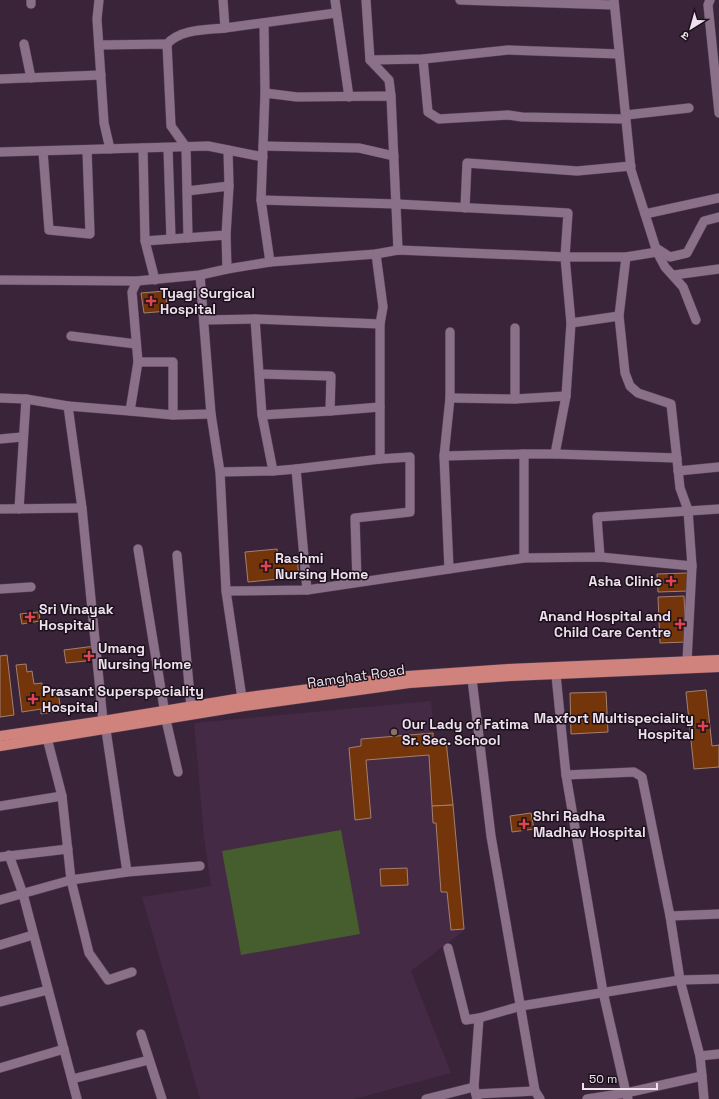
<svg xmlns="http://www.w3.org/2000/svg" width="719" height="1099" font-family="'Space Grotesk','Noto Sans Devanagari',sans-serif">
	<rect width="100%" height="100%" fill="#3a2439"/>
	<polygon fill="#452a45" points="431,701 435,741 446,741 465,930 411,971 451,1073 354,1099 200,1099 142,897 211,886 204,837 194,723"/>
	<polygon fill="#465e2e" points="341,830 360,934 241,955 222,851"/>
	<g fill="#74350a" stroke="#a2806f">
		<polygon points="165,291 168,311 144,313 141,293"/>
		<polygon points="277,549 278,560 297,558 299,577 248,582 245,552"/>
		<polygon points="688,573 689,591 658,592 657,574"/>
		<polygon points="684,596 686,642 660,643 658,597"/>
		<polygon points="39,612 40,621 22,624 20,614"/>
		<polygon points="95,646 96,660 66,663 64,650"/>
		<polygon points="7,655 14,715 0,717 0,656"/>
		<polygon points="26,664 27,672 32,671 34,684 42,683 42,689 50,688 51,693 58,692 61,711 41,714 41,709 22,712 16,665"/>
		<polygon points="706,690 712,746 719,745 719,767 694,769 686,692"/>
		<polygon points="606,692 608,732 571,734 570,693"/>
		<polygon points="433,733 433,742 446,741 453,805 432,806 429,755 366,760 371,818 355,820 349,748 361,746 361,739"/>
		<polygon points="453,805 464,929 451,930 447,892 441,892 436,823 433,823 432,806"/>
		<polygon points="531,813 534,829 512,832 510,816"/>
		<polygon points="407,868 408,885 381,886 380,869"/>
	</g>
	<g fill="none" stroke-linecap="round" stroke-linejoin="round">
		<g stroke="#564356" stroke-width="10">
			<g id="minor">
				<polyline points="99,0 97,19 104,123 110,149"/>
				<polyline points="335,0 349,97"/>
				<polyline points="366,0 370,60 389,80 391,96"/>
				<polyline points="460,0 614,5"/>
				<polyline points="614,0 631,170 657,252 665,267 683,287 696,320"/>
				<polyline points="710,0 708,5 719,113"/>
				<polyline points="31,4 31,0"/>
				<polyline points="264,23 265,93"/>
				<polyline points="225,28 336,13"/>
				<polyline points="24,44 31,78"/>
				<path d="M167,44C181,29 205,30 225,28L223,0"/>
				<polyline points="99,45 167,44 171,126 186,147 188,238"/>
				<polyline points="423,59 428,112 439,119 508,115 522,117 626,119"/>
				<polyline points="370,60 423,59 508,50 619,54"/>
				<polyline points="0,79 101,75"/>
				<polyline points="626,115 689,108"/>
				<polyline points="263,146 359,148 394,156"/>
				<polyline points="143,148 145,241 155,280"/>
				<polyline points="168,148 171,239"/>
				<polyline points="43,151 49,230 90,234 87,150"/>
				<polyline points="0,152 208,146 228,150"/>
				<polyline points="187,191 229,186"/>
				<polyline points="261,200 397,204 568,213 565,257 626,257 657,252"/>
				<polyline points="465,208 467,163 577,171 631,166"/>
				<polyline points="645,214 719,198"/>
				<polyline points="226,235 227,269"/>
				<polyline points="145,241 226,235 229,186 228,150 263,157"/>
				<polyline points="656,248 670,257 687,253 704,221 719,217"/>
				<polyline points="626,257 619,316 625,373 630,386 638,393 671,404 680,488 688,510 692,566 687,661"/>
				<polyline points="270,262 376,254 398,250 565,257 571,323 566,396 555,454 524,454 524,558 600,557 692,566"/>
				<polyline points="200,275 211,414 220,472 226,591 243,705"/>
				<polyline points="674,275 719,269"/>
				<polyline points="0,280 137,281 200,275 227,269 270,262 261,200 265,93 297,97 391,96 398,250"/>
				<polyline points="137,281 132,292 138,362 130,411 173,415 211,414"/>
				<polyline points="205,320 255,319 380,324"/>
				<polyline points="571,323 619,316"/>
				<polyline points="71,336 136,344"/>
				<polyline points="138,362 173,362 173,415"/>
				<polyline points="260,374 331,376 330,411 262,415"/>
				<polyline points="0,398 26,399 68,406 82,508 103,721"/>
				<polyline points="450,398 515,399 515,328"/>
				<polyline points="515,399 566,396"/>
				<polyline points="68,406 130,411"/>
				<polyline points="330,411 380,407"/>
				<polyline points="0,439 22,437"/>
				<polyline points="555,454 677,458"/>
				<polyline points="444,456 524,454"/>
				<polyline points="273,471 296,469"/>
				<polyline points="678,471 719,467"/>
				<polyline points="220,472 273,471 262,415 255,319"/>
				<polyline points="0,509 82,508"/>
				<polyline points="19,509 26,399"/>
				<polyline points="138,549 166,720 178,772"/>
				<polyline points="177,555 191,707"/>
				<polyline points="600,557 597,517 719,509"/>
				<polyline points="449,569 444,456 450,398 450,332"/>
				<polyline points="357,582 355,518 410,512 410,457 380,459"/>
				<polyline points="0,589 31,587"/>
				<polyline points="307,590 524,558"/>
				<polyline points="226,591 307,590 296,469 380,459 380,324 383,307 376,254"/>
				<polyline points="556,675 566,775 603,992 626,1093 702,1076 704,1099"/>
				<polyline points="472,679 491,836 535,1091 540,1099"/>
				<polyline points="106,730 127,872 200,866"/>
				<polyline points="47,738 62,796 71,880 89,953 108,980 132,972"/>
				<polyline points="566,775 634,772 642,777 670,916 680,980 700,1056 702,1076"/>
				<polyline points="0,806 62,796"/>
				<polyline points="9,855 23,894 77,1099"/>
				<polyline points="0,857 68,849"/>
				<polyline points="0,900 71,880 127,872"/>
				<polyline points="670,916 719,914"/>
				<polyline points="0,945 33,935"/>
				<polyline points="448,948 466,1020 479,1018 521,1006 680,980 719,979"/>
				<polyline points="0,1002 48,990"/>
				<polyline points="141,1034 162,1099"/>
				<polyline points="700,1056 719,1054"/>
				<polyline points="0,1068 64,1049"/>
				<polyline points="72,1079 149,1060"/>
				<polyline points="476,1094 535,1091"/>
				<polyline points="426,1099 474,1087"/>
				<polyline points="477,1099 474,1087 479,1018"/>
				<polyline points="587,1099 626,1093 628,1099"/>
			</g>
		</g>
		<g stroke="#564356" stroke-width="11">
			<g id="major">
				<polyline points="0,736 103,721 242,698 408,676 509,669 719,660"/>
				<polyline points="0,746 244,706 409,683 510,676 719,667"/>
			</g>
		</g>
		<use href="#minor" stroke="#8a7089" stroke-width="9"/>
		<use href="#major" stroke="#d0837c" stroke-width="10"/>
	</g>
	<g fill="#e0444e" stroke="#1b111b" stroke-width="1.5">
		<path d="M149 295h4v4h4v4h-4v4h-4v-4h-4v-4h4z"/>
		<path d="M264 560h4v4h4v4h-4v4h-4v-4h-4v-4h4z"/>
		<path d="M669 575h4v4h4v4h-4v4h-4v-4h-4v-4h4z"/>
		<path d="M28 611h4v4h4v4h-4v4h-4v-4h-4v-4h4z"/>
		<path d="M678 618h4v4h4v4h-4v4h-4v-4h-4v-4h4z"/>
		<path d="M87 650h4v4h4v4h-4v4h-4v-4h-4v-4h4z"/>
		<path d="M31 693h4v4h4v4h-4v4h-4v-4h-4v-4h4z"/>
		<path d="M701 720h4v4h4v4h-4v4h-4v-4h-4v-4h4z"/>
		<path d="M522 818h4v4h4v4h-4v4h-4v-4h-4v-4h4z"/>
	</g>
	<circle fill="#8d6e63" stroke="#1b111b" stroke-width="1.5" cx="394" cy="732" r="4"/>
	<g text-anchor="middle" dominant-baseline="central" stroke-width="3" stroke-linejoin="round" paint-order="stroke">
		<g font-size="14" font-weight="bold" fill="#efe0ee" stroke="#1b111b" text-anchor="start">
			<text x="160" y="293">Tyagi Surgical<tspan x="160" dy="16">Hospital</tspan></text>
			<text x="275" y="558">Rashmi<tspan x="275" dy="16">Nursing Home</tspan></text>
			<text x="662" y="581" text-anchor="end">Asha Clinic</text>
			<text x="39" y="609">Sri Vinayak<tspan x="39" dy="16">Hospital</tspan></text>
			<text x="671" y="616" text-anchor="end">Anand Hospital and<tspan x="671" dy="16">Child Care Centre</tspan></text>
			<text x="98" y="648">Umang<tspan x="98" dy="16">Nursing Home</tspan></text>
			<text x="42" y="691">Prasant Superspeciality<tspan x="42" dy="16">Hospital</tspan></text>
			<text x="694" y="718" text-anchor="end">Maxfort Multispeciality<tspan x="694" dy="16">Hospital</tspan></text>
			<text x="402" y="724">Our Lady of Fatima<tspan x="402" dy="16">Sr. Sec. School</tspan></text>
			<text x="533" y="816">Shri Radha<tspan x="533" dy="16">Madhav Hospital</tspan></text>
		</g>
		<g font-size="14" fill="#efe0ee" stroke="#1b111b">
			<text transform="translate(356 676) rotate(-8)">Ramghat Road</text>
		</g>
	</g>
	<g transform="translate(691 28) rotate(217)" stroke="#1b111b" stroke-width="3" paint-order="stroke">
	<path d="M0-3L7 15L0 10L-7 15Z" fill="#efe0ee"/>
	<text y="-6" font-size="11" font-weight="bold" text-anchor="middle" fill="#efe0ee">उ</text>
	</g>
	<path d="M583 1083v6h74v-6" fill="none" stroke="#efe0ee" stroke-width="2"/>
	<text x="589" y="1083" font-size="12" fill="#efe0ee" stroke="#1b111b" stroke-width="3" paint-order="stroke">50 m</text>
</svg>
